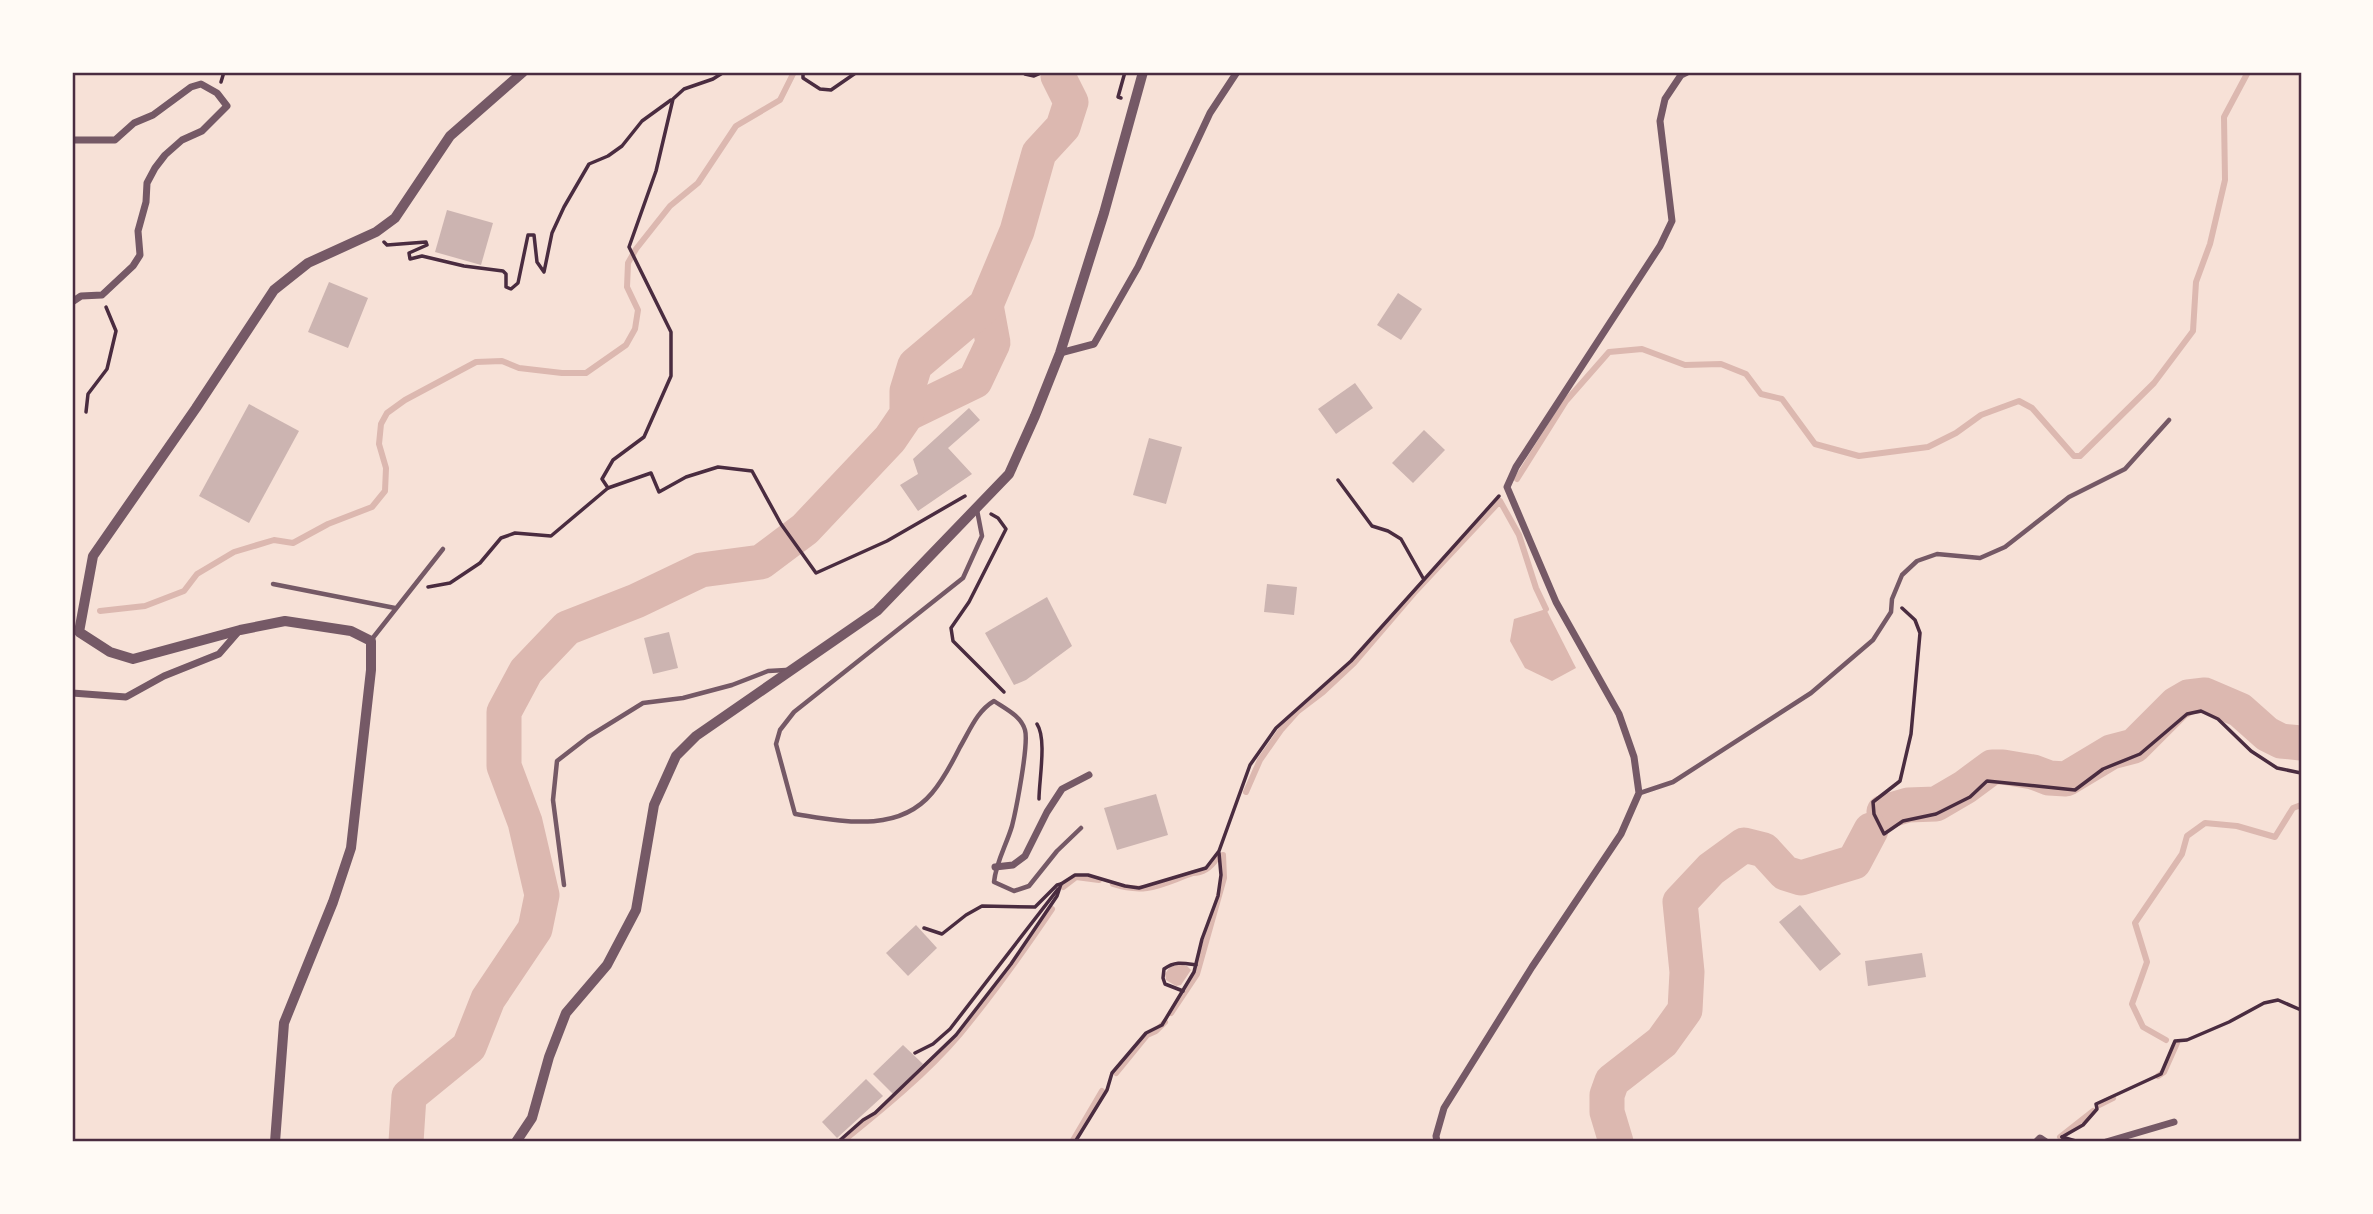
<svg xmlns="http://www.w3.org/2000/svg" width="2373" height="1214" font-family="'DejaVu Sans',sans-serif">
	<rect width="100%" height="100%" fill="#f7e1d7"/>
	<g fill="#dcb8b0">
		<polygon points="1546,609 1576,668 1552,681 1525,668 1510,641 1514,619"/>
		<polygon points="1178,964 1187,966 1191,970 1181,985 1176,986 1166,980 1165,974 1169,968"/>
	</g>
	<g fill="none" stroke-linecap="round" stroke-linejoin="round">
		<g stroke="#dcb8b0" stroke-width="6">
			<polyline points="1517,479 1566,401 1609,352 1642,349 1685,365 1721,364 1746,374 1761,394 1782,399 1815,444 1859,456 1928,447 1956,433 1981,415 2019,401 2032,408 2074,456 2080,456 2154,383 2193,331 2196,282 2210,244 2225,180 2224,117 2248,72"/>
			<polyline points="100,611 145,606 184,591 197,574 234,552 274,540 293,543 328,524 372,507 385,491 386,468 379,444 381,424 387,413 405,400 476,362 502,361 519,368 562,373 586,373 626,345 635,329 638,310 627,287 628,263 636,249 670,206 698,183 736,126 780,100 794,72"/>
			<polyline points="1246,792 1260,760 1281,730 1298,711 1323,692 1354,663 1414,593 1500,501 1519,535 1536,588 1546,609"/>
			<path d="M1113,884C1147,895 1161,884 1193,873C1204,873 1211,867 1217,858"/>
			<polyline points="1063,887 1076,877 1099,880"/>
			<polyline points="1171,1013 1197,974 1224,878 1223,855"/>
			<polyline points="2166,1040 2143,1027 2132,1004 2147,962 2135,923 2182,854 2187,836 2205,823 2237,826 2275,837 2293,808 2301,805"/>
			<polyline points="1116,1073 1147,1035 1156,1031 1165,1022"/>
			<polyline points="2158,1076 2164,1072 2177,1043"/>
			<polyline points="2099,1105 2113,1098"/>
			<polyline points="2060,1137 2093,1111"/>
			<path d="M842,1142C883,1109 926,1074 960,1034C993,994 1023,952 1052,909"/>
			<polyline points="1072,1142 1102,1091"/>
		</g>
		<g stroke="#dcb8b0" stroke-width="35">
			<polyline points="907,414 975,381 993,343 986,305"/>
			<polyline points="1884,812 1908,805 1936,804 1965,787 1992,767 2003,767 2033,772 2049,778 2066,779 2111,752 2134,746 2176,704 2188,697 2205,695 2240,710 2267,734 2281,741 2301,743"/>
			<polyline points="406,1142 409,1096 469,1047 488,999 535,929 542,895 525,822 504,766 504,712 526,671 567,628 636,601 701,570 761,562 805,529 890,439 907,414 907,391 915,365 986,305 1017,231 1039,153 1063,127 1071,102 1058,76"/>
			<polyline points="1616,1142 1607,1112 1607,1095 1612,1081 1662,1042 1685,1010 1687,972 1680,902 1711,869 1744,845 1764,850 1785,873 1801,878 1854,862 1871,830"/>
		</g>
	</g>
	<g fill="#ccb4b1">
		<polygon points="447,210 493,223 481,265 435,252"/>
		<polygon points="329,282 368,298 348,348 308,332"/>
		<polygon points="1398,293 1422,309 1401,340 1377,325"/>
		<polygon points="1355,383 1373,408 1336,434 1318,409"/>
		<polygon points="249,404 299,431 249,523 199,496"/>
		<polygon points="969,408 980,420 948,448 972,474 918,511 900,485 918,474 913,459"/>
		<polygon points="1424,430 1445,450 1413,483 1392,463"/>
		<polygon points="1149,438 1182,447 1166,504 1133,495"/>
		<polygon points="1267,584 1297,587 1294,615 1264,612"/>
		<polygon points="1047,597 1072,646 1026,680 1014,685 985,633"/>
		<polygon points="669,632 678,668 653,674 644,638"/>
		<polygon points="1156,794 1168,835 1117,850 1104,808"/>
		<polygon points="1800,905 1841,954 1820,971 1779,922"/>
		<polygon points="916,925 937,948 908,976 886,953"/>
		<polygon points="1922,953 1926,977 1868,986 1865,961"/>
		<polygon points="903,1045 923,1064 893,1094 873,1074"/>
		<polygon points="866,1079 883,1096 837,1138 822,1122"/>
	</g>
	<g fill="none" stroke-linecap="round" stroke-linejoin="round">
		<g stroke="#4a2c40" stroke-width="3.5">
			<polyline points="803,72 803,78 820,89 831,90 857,72"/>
			<polyline points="1023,72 1025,74 1034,76 1043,72"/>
			<polyline points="1110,72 1112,72"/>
			<polyline points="221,82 224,72"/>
			<polyline points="1121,98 1118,97 1125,72"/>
			<polyline points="384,242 387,245 426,242 427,245 409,253 410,259 422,256 464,266 503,271 506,274 506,287 511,289 518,283 528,235 534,235 537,262 544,272 552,233 564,207 589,164 608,156 622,146 642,121 671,100"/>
			<polyline points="86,412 88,394 107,369 116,331 106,307"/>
			<polyline points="1338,480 1372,526 1388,531 1401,539 1423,578"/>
			<polyline points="608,488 651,473 659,492 686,477 718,467 752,471 781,524 816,573 887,541 965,496"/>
			<polyline points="991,514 998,518 1006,529 969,602 951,628 953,641 1004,692"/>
			<polyline points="428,587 450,583 480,563 501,538 515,533 551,536 608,488 602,479 613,460 644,437 671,376 671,332 629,247 656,171 673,99 684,89 713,79 724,72"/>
			<polyline points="1902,608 1915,620 1920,633 1911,734 1900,781 1873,802 1874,814 1884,834 1903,821 1936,814 1970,797 1987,781 2075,790 2103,769 2140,754 2187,714 2201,711 2218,719 2251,751 2277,768 2301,773"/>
			<path d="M1037,724C1047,739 1039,780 1039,799"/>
			<polyline points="924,928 942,934 966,915 982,906 1035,907 1057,885 1061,884"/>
			<path d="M1183,991L1165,984L1163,978L1164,969C1175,961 1183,963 1196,965"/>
			<polyline points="915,1053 933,1044 950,1029 1058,889"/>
			<polyline points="2062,1137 2083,1125 2097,1109 2096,1104 2161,1074 2175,1041 2187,1040 2229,1022 2264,1003 2278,1000 2301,1010"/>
			<polyline points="2062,1137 2079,1142"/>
			<polyline points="838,1142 863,1120 875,1113 956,1035 1011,964 1057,896 1061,884 1075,875 1088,875 1125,886 1139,888 1206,868 1219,851 1250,765 1276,728 1351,661 1499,496"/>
			<polyline points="1075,1142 1107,1090 1112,1073 1146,1033 1162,1025 1194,972 1202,939 1218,896 1221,875 1219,853"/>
		</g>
		<g stroke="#755966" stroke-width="4.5">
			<path d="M977,510L982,536L963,578L794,712L780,730L776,744L795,814C841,821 898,834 932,793C943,780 952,763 960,747C970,730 977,711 994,701C1006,709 1021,716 1025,730C1029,744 1016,810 1012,826C1006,846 996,862 994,882L1014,891L1029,886L1057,851L1081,828"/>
			<polyline points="273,584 395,608"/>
			<polyline points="372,639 443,549"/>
			<polyline points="1640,793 1673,782 1811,693 1873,640 1891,612 1892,599 1902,575 1917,561 1937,554 1980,558 2005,547 2069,497 2125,469 2169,420"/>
			<polyline points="564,885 553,800 557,761 588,737 643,703 683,698 732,685 768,671 786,670"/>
		</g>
		<g stroke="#755966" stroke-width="7">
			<polyline points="72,140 115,140 134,123 153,115 191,87 201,84 217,93 227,106 202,131 182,140 165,155 155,168 147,183 146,202 138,231 140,255 133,266 102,295 81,296 72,302"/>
			<polyline points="1060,353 1094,344 1138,267 1210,113 1237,72"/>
			<polyline points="72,693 126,697 164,676 219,654 239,631"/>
			<polyline points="995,867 1013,865 1025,856 1047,812 1062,789 1089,775"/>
			<polyline points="1437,1142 1436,1136 1444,1108 1532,967 1621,834 1639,793 1634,757 1619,714 1556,602 1507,487 1516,467 1660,246 1672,221 1660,121 1665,99 1681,75 1687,72"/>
			<polyline points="2036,1142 2040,1138 2046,1142"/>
			<polyline points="2106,1142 2174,1122"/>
		</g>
		<g stroke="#755966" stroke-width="10">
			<polyline points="275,1142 284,1023 333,902 351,848 371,670 371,641 351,631 285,621 240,630 133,659 110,652 79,632 93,556 196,408 274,290 308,263 376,232 395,218 450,136 523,72"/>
			<polyline points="516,1142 532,1118 549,1057 566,1013 607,965 636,910 654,805 676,756 696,736 877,611 1009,474 1035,416 1060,353 1104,213 1143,72"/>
		</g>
	</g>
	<rect width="2373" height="1214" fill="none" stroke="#fffaf5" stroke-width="147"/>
	<rect x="74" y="74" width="2226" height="1066" fill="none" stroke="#4a2c40" stroke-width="2.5"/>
</svg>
